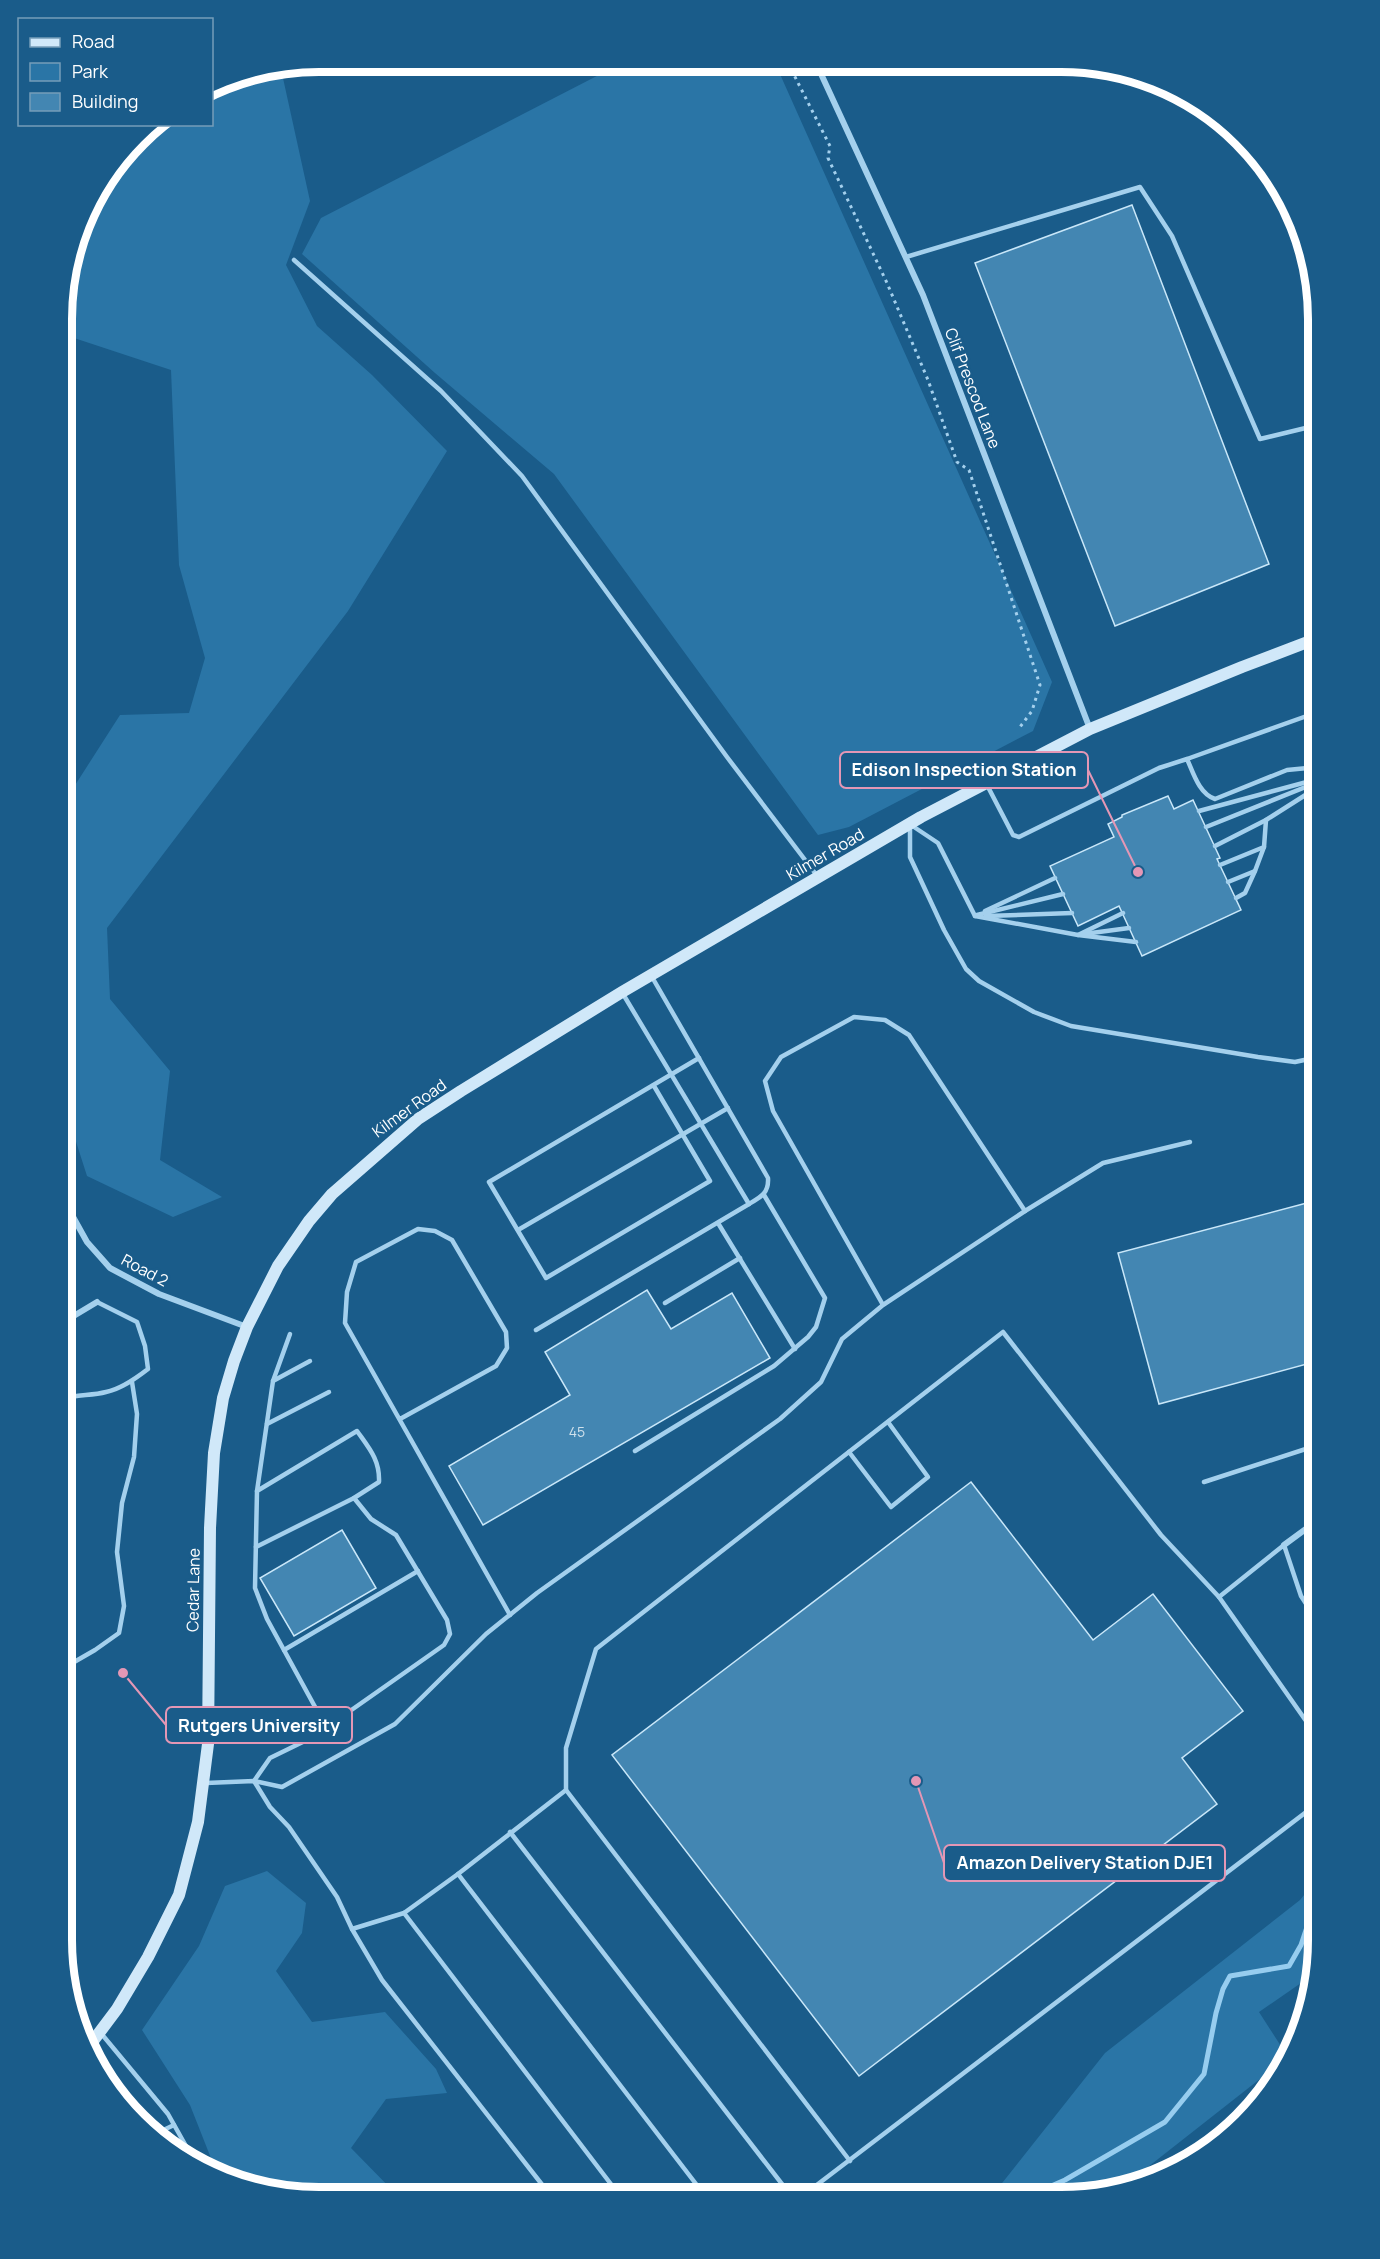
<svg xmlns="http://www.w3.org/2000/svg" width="1380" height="2259" font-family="Manrope,sans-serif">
	<rect width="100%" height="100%" fill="#1a5c8a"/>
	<g fill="#2a75a6">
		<polygon points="624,62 775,63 1052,682 1033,731 849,827 818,835 554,474 435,373 302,254 321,218"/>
		<polygon points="281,69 310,201 286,265 317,326 372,375 447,451 348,611 107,928 110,999 170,1071 160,1160 222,1197 173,1217 87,1176 63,1101 63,804 120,715 189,713 205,658 179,565 171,370 68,336 88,205 149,126 212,124 212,87 221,81"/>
		<polygon points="267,1871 306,1903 302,1933 276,1971 312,2022 385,2012 436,2069 447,2093 386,2099 351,2148 398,2196 286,2195 218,2176 190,2105 142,2030 199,1946 225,1886"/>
		<polygon points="1318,1878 1318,1957 1314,1974 1259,2012 1288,2057 1125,2185 1061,2197 991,2197 1105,2053 1300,1900"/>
	</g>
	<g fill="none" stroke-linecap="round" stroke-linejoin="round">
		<polyline stroke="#97cdef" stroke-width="5" points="1026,2197 1065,2180 1165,2122 1204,2074 1216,2013 1223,1989 1230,1976 1289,1966 1301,1945 1318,1894"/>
	</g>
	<g fill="#4386b2" stroke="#c9e7f9" stroke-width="1.5">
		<polygon points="1132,205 1269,564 1115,626 975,263"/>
		<polygon points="1168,796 1174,809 1193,800 1220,858 1217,859 1241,910 1142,956 1119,906 1078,926 1050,866 1114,837 1108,824 1122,817 1122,815"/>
		<polygon points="1318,1200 1318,1361 1159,1404 1118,1253"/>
		<polygon points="647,1290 671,1329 732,1293 770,1358 483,1525 449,1466 570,1395 545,1352"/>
		<polygon points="971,1482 1093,1640 1153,1594 1243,1711 1182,1758 1217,1804 859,2076 612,1755"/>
		<polygon points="342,1530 376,1588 294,1636 260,1578"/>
		<polygon points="1220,2129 1225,2136 1213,2147 1207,2138"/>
	</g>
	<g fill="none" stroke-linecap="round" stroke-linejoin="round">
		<polyline stroke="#a4d0ed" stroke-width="3" stroke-dasharray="3 4.5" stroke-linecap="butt" points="788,63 830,146 828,158 887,283 928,380 957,462 969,470 1040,685 1032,711 1020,727"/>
		<g stroke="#a4d0ed" stroke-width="4.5">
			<polyline points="1097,64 1101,70 1118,70"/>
			<polyline points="906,257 1140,187 1172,236 1260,439 1318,425"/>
			<polyline points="294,260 441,391 522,476 727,757 818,877"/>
			<polyline points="1187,759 1318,712"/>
			<path d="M987,785L1013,835L1019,837L1159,768L1187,759C1193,772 1199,794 1215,799L1287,770L1318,767"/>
			<polyline points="1199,811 1318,779"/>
			<polyline points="911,825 938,843 975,916"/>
			<polyline points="910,826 910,857 944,930 966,969 979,981 1034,1012 1071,1026 1258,1057 1295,1062 1318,1057"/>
			<polyline points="1206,827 1318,782"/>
			<polyline points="1215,846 1266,820 1318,787"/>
			<polyline points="1220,865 1264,847 1266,820"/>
			<polyline points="1228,882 1255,871 1264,847"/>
			<polyline points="1236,898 1245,893 1255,871"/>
			<polyline points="985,911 1055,878"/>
			<polyline points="977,915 1063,894"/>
			<polyline points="975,916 1078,935 1123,913"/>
			<polyline points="986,916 1072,913"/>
			<polyline points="1084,934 1129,928"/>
			<polyline points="1078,935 1136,942"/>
			<path d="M623,994L749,1204C761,1197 769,1193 768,1178L652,977"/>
			<polyline points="654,1086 710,1181 546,1278 489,1182 699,1058"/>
			<polyline points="1025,1211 1103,1163 1190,1142"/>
			<polyline points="718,1223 795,1349"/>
			<polyline points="518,1230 728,1108"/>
			<polyline points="665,1303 740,1258"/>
			<polyline points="536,1330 749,1204"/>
			<polyline points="273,1381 310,1361"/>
			<path d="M62,1399C77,1394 91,1396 106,1392C121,1389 135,1379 148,1369L145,1346L137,1322L97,1302"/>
			<polyline points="400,1419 496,1366 507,1348 506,1332 452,1240 435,1231 418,1229 356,1262 347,1292 345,1323 510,1615"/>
			<polyline points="267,1424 329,1392"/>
			<polyline points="635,1451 774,1366 808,1337 816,1327 825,1298 764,1195"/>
			<polyline points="849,1452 891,1507 928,1477 888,1422"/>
			<polyline points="1204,1482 1318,1445"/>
			<polyline points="257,1491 273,1381 290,1334"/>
			<polyline points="256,1547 354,1498"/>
			<polyline points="1219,1597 1284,1545 1301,1596 1318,1622"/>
			<polyline points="284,1650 418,1571"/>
			<polyline points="62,1669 95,1650 119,1633 124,1606 117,1552 122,1503 134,1457 137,1414 132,1382"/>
			<path d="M254,1781L270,1758L313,1737L444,1645L450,1634L447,1620L396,1535L371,1519L354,1498L379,1482C380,1460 369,1448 357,1431L257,1491L255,1588L267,1619L326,1727"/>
			<polyline points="254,1781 270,1807 289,1827 337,1897 352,1929 382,1980 551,2196"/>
			<polyline points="206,1783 254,1781 282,1787 395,1724 486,1634 537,1593 780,1419 821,1382 842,1339 883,1305 773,1111 765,1081 781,1057 854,1017 885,1020 909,1035 1025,1211 883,1305"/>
			<polyline points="566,1790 850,2161"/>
			<polyline points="510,1832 792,2197"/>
			<polyline points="404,1913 620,2196"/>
			<polyline points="352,1929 404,1913 458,1874"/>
			<polyline points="100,2032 168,2114 196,2164"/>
			<polyline points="153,2135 174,2125"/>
			<polyline points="706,2197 458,1874 566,1790 566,1748 596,1649 1003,1332 1161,1535 1219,1597 1318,1738"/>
			<polyline points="801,2197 1318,1803"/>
		</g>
		<g stroke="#a4d0ed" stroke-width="6">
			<polyline points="816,63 923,295 1090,729"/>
			<polyline points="62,1197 87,1242 110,1268 159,1294 247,1327"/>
			<polyline points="62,1323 97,1302"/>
			<polyline points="1284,1545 1318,1520"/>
		</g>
		<polyline stroke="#d0e8f9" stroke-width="12" points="87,2049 117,2009 148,1957 179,1895 198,1822 208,1744 210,1528 214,1453 223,1398 234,1361 247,1327 278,1266 309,1221 332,1194 418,1119 461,1091 622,992 921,817 1090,729 1242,667 1318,638"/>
	</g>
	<g text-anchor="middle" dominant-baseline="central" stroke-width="5" stroke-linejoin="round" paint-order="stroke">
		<g font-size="14" fill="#d0e1ec">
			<text x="577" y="1431">45</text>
		</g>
		<g font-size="16" fill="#fff" stroke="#1a5c8a">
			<text transform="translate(973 388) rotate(69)">Clif Prescod Lane</text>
			<text transform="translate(825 854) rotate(-30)">Kilmer Road</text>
			<text transform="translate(409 1108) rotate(-36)">Kilmer Road</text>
			<text transform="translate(145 1270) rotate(28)">Road 2</text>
			<text transform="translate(193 1590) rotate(-89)">Cedar Lane</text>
		</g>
	</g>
	<path d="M0 0H1380V2259H0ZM319 72H1061A247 247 0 0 1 1308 319V1940A247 247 0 0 1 1061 2187H319A247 247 0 0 1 72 1940V319A247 247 0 0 1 319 72Z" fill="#1a5c8a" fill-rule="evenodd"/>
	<path fill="none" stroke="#fff" stroke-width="8" d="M319 72H1061A247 247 0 0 1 1308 319V1940A247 247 0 0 1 1061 2187H319A247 247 0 0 1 72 1940V319A247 247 0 0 1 319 72Z"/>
	<path fill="none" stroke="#e497b5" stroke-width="2" d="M1138 872L1088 770M123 1673L166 1725M916 1781L944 1863"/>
	<g fill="#e497b5" stroke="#1a5c8a" stroke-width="2">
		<circle cx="1138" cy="872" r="6"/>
		<circle cx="123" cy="1673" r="6"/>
		<circle cx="916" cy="1781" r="6"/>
	</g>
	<g fill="#1a5c8a" stroke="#e497b5" stroke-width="2">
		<rect x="840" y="752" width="248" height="36" rx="6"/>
		<rect x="166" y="1707" width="186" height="36" rx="6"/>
		<rect x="944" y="1845" width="281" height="36" rx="6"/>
	</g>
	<g font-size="18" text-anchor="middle" font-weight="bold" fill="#fff">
		<text x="964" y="776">Edison Inspection Station</text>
		<text x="259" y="1732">Rutgers University</text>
		<text x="1085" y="1869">Amazon Delivery Station DJE1</text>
	</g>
	<rect x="18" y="18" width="195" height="108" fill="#1a5c8a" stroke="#769db9" stroke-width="1.5"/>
	<rect x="30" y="38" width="30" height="9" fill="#d0e8f9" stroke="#769db9" stroke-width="1.5"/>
	<text x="72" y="48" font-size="18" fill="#ffffff">Road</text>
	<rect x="30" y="63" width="30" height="18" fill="#2a75a6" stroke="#769db9" stroke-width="1.5"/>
	<text x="72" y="78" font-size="18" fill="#ffffff">Park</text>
	<rect x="30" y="93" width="30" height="18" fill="#4386b2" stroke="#769db9" stroke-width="1.5"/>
	<text x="72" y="108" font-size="18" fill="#ffffff">Building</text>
</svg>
